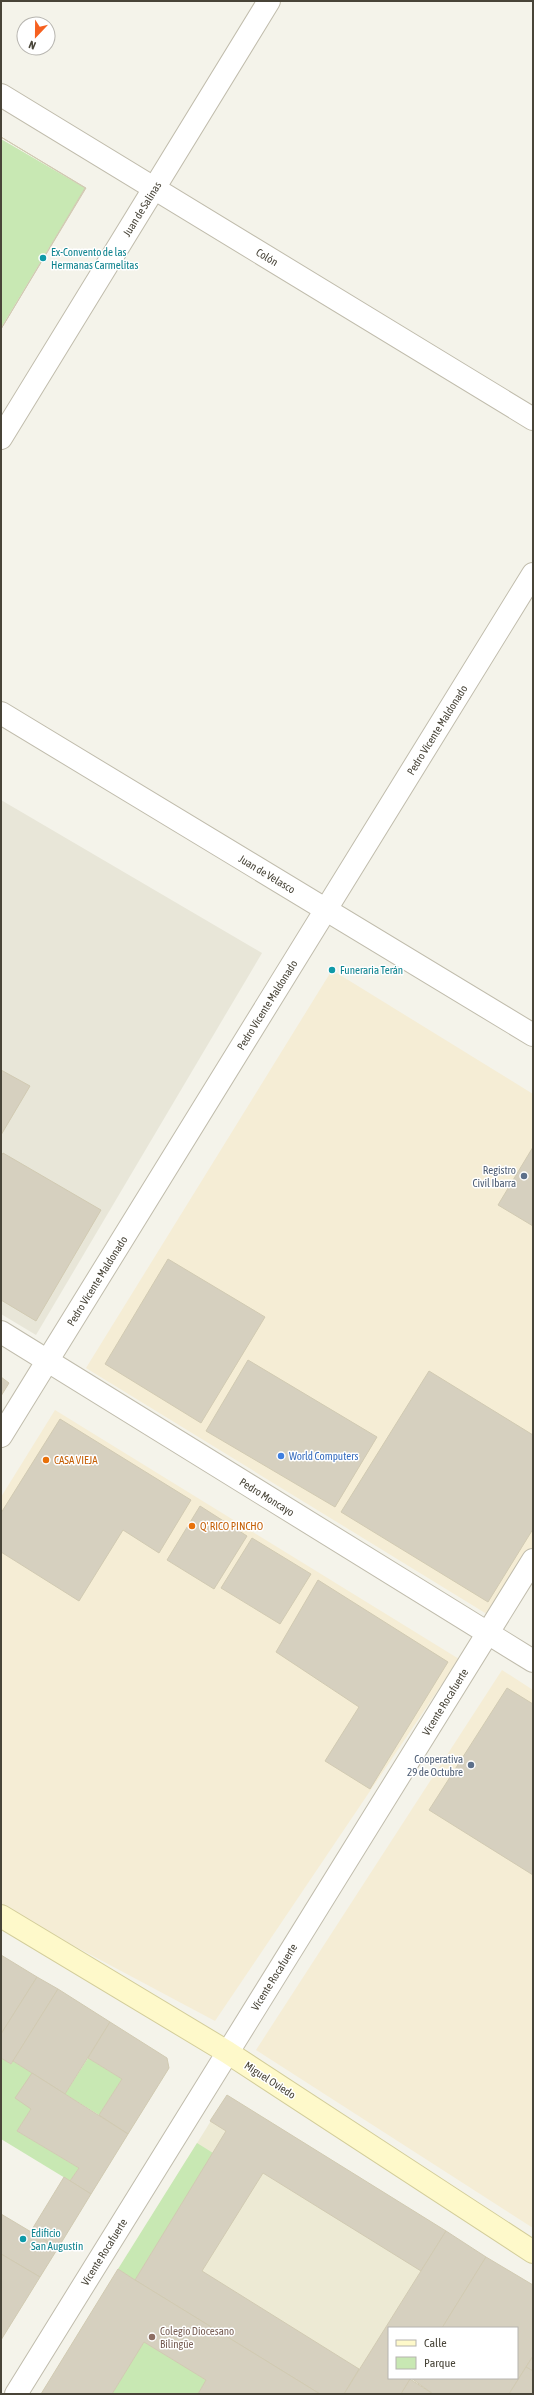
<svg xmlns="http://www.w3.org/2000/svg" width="534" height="2395" font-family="'Asap Condensed',sans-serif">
	<rect width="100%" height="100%" fill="#f4f3ea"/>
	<polygon fill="#e8e6d8" points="1,800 262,953 36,1335 1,1314"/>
	<g fill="#f5edd5">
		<polygon points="332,970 533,1094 533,1547 490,1616 86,1368"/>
		<polygon points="55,1410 459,1659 215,2021 1,1907 1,1497"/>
		<polygon points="502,1670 533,1690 533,2228 256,2050"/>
	</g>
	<polygon fill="#edead4" points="227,2095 446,2231 344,2394 41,2394"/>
	<g fill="#c8e8b3">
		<polygon points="1,139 85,188 1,328"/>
		<polygon points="1,2058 11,2064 13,2061 32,2073 31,2109 17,2131 79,2168 70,2181 1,2139"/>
		<polygon points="88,2058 122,2079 99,2115 65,2094"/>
		<polygon points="197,2143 213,2153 135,2280 118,2269"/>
		<polygon points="144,2342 206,2380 198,2394 112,2394"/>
	</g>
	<g fill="#d6d0bf" stroke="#d1cab2">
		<polygon points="1,137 86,188 1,329 85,188"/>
		<polygon points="1,1070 30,1086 1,1135"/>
		<polygon points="533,1147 533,1226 498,1205"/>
		<polygon points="3,1153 101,1210 36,1321 1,1300 1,1156"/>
		<polygon points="168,1259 265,1317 201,1423 105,1364"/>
		<polygon points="248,1360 377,1437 335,1507 206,1431"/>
		<polygon points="429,1371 533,1435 533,1529 488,1602 341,1512"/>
		<polygon points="1,1377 9,1383 1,1396"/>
		<polygon points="60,1419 191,1500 159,1553 123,1530 79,1601 1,1552 1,1513"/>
		<polygon points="200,1506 247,1536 214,1589 167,1560"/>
		<polygon points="252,1538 311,1574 280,1624 221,1588"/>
		<polygon points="318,1580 448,1662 370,1789 325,1761 359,1707 276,1652"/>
		<polygon points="507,1688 533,1704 533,1875 429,1810"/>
		<polygon points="1,1955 37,1977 1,2034"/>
		<polygon points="37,1977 58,1989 11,2064 1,2058 1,2034"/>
		<polygon points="58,1989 110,2022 65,2094 13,2061"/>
		<polygon points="110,2022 167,2058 169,2068 128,2134 99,2115 122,2079 88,2058"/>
		<polygon points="32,2073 128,2134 91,2194 70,2181 79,2168 17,2131 31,2109 15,2098"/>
		<polygon points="227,2095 446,2231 421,2271 263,2173 202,2271 359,2369 344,2394 320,2394 135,2280 226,2131 210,2121"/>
		<polygon points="64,2177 91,2194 58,2248 31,2231"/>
		<polygon points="1,2214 58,2248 40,2277 1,2254"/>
		<polygon points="446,2231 486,2257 442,2328 389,2328 389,2378 411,2378 401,2394 344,2394"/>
		<polygon points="1,2254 40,2277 1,2340"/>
		<polygon points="486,2257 533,2285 533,2356 509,2394 433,2394 411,2378 517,2378 517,2328 442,2328"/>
		<polygon points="118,2269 135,2280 320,2394 198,2394 206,2380 144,2342 112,2394 41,2394"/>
		<polygon points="533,2356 533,2371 526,2367"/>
		<polygon points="526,2367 533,2371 533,2394 509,2394"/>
		<polygon points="410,2379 433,2394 401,2394"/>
	</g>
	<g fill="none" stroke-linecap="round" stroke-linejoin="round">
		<g stroke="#c0bcac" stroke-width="24">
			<g id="street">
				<polyline points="1,95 533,419"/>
				<polyline points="1,438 269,1"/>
				<polyline points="1,713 533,1035"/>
				<polyline points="1,1332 533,1661"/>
				<polyline points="1,1436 533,574"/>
				<polyline points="16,2394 533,1560"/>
			</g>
		</g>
		<g stroke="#d3cd9a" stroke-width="24">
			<polyline id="secondary" points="1,1916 227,2052 533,2252"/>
		</g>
		<use href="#street" stroke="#fff" stroke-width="22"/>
		<use href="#secondary" stroke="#fef9ca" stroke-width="22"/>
	</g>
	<g fill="#0f9aa8" stroke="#fff" stroke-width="1.5">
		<circle cx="43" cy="258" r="4"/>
		<circle cx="332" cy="970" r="4"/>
		<circle cx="23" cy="2239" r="4"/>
	</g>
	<g fill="#5c6f8a" stroke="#fff" stroke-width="1.5">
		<circle cx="524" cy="1176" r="4"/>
		<circle cx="471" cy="1765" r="4"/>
	</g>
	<circle fill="#3f7fe0" stroke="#fff" stroke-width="1.5" cx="281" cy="1456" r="4"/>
	<g fill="#e8710a" stroke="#fff" stroke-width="1.5">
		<circle cx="46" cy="1460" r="4"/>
		<circle cx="192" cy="1526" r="4"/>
	</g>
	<circle fill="#8d6e63" stroke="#fff" stroke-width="1.5" cx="152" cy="2337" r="4"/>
	<g text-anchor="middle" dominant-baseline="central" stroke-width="3" stroke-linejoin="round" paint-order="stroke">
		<g font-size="11" fill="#484438" stroke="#fff">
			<text transform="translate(142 209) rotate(-58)">Juan de Salinas</text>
			<text transform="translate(267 257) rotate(31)">Colón</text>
			<text transform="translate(437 730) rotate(-58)">Pedro Vicente Maldonado</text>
			<text transform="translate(267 874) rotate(31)">Juan de Velasco</text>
			<text transform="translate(267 1005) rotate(-58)">Pedro Vicente Maldonado</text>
			<text transform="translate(97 1281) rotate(-58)">Pedro Vicente Maldonado</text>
			<text transform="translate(267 1497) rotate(32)">Pedro Moncayo</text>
			<text transform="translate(445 1702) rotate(-58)">Vicente Rocafuerte</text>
			<text transform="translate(274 1977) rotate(-58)">Vicente Rocafuerte</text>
			<text transform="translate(270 2080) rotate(33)">Miguel Oviedo</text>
			<text transform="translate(104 2252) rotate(-58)">Vicente Rocafuerte</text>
		</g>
		<g font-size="11" fill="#0d838f" stroke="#fff" text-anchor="start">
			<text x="51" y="252">Ex-Convento de las<tspan x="51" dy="13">Hermanas Carmelitas</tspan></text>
			<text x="340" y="970">Funeraria Terán</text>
			<text x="31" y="2233">Edificio<tspan x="31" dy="13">San Augustín</tspan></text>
		</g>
		<g font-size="11" fill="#4e5e75" stroke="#fff" text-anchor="end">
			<text x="516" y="1170">Registro<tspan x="516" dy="13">Civil Ibarra</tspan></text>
			<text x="463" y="1759">Cooperativa<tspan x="463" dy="13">29 de Octubre</tspan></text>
		</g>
		<g font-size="11" fill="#366cbe" stroke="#fff" text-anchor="start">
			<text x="289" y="1456">World Computers</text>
		</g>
		<g font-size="11" fill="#c56008" stroke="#fff" text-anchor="start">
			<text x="54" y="1460">CASA VIEJA</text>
			<text x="200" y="1526">Q' RICO PINCHO</text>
		</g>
		<g font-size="11" fill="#785e54" stroke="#fff" text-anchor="start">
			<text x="160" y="2331">Colegio Diocesano<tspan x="160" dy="13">Bilingüe</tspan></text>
		</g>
	</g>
	<rect width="534" height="2395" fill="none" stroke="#484438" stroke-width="4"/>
	<rect x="388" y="2327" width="130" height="52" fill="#ffffff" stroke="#b6b4af"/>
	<rect x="396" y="2340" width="20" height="6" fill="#fef9ca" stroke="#b6b4af"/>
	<text x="424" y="2347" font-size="12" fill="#484438">Calle</text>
	<rect x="396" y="2357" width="20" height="12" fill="#c8e8b3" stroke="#b6b4af"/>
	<text x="424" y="2367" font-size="12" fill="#484438">Parque</text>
	<g transform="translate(36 36) rotate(202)"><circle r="19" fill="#ffffff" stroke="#b6b4af"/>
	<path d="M0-3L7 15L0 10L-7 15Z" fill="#f6601f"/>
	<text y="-6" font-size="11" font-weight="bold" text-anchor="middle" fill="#484438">N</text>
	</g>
</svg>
